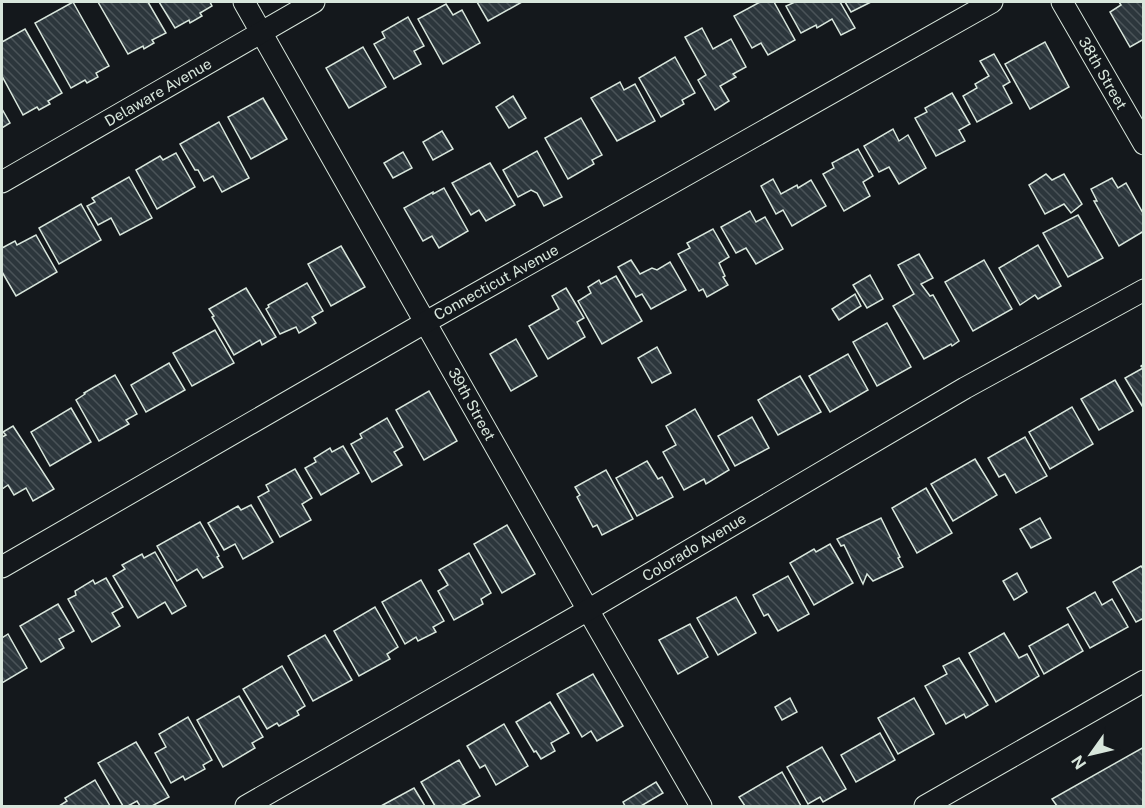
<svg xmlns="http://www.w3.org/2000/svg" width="1145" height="808" font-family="'Public Sans',sans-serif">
	<defs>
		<pattern id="building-back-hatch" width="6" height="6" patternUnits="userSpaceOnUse" patternTransform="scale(1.5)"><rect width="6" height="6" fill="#2c363c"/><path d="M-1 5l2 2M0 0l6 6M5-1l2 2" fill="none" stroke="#4a5358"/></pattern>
	</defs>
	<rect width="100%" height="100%" fill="#14181c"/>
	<g fill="url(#building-back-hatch)" stroke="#d8e6dc" stroke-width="1.5">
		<polygon points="73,2 109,66 96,73 98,77 87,83 85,80 71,88 35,23"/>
		<polygon points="98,2 148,2 166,33 152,40 154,43 144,49 143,46 128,54"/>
		<polygon points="159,2 210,2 212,6 200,13 202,16 190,23 189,20 175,28"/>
		<polygon points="477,2 522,2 488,21"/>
		<polygon points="760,2 774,2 795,40 768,55 761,43 752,48 734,16"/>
		<polygon points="795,2 840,2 855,28 841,35 832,19 817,28 816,25 801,33 786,6"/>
		<polygon points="845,2 871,2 851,12"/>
		<polygon points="1119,2 1144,2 1144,39 1130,47 1110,12 1121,5"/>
		<polygon points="446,4 453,15 462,10 480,43 443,64 418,19"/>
		<polygon points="408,17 424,46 414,51 421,64 394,79 374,44 385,38 382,32"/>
		<polygon points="702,28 713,49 731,39 746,67 733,74 736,77 720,86 729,101 715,110 698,80 706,75 685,37"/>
		<polygon points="25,29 62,93 48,101 50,104 39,110 37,107 23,115 2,76 2,42"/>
		<polygon points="1045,42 1069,87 1030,109 1005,64"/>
		<polygon points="363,47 386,87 349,108 326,68"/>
		<polygon points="994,54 1010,82 1003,86 1012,103 977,122 963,96 977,88 975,84 989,76 980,61"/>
		<polygon points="675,57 695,93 682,100 684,104 661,117 639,78"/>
		<polygon points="620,82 624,90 635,84 655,121 617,141 591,98"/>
		<polygon points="952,93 970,124 959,130 965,141 936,156 915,118 927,112 925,108"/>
		<polygon points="513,96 526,118 509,128 496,107"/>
		<polygon points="263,98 287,139 251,159 228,117"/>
		<polygon points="2,109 10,123 2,128"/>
		<polygon points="581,118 602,155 592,160 594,164 568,179 545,138"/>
		<polygon points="219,122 249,178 222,192 213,176 204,181 198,170 195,170 180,144"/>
		<polygon points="893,129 899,141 908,135 926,168 899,184 889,167 879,172 864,146"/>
		<polygon points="442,131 453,149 433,160 423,142"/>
		<polygon points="858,149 873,176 863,182 870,196 844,211 823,174 834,168 832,163"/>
		<polygon points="537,151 562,197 544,206 537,193 531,190 518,197 503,170"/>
		<polygon points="403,152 412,168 393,178 384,163"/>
		<polygon points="176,153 195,187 157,209 136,170 160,156 163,160"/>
		<polygon points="490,163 515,205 486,221 479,210 471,215 452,183"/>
		<polygon points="1046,174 1052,180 1064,174 1082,204 1071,213 1064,204 1045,214 1029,185"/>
		<polygon points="129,177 152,218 120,235 111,218 98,225 87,206 95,202 92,198"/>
		<polygon points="1112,178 1118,188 1126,183 1144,215 1144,231 1119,246 1094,201 1097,201 1091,189"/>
		<polygon points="773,179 781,194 797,185 798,188 811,180 826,206 792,226 783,210 776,214 761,186"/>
		<polygon points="444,188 468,231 439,248 432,236 423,241 404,208 433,192 433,194"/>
		<polygon points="81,204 101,240 59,264 39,228"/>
		<polygon points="750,211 756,222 765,217 783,249 756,264 746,248 736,253 721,227"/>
		<polygon points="1078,215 1103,258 1068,277 1043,233"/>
		<polygon points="713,229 729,257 719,263 725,276 723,277 728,285 707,297 703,289 699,291 678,254 690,248 687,243"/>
		<polygon points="36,235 57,272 16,296 2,272 2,248 15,241 17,245"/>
		<polygon points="1038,245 1061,286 1038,299 1035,295 1020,305 999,268"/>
		<polygon points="341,246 365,287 331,306 308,264"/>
		<polygon points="919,254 933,278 921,284 930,296 933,295 959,341 952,346 951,344 924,359 893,306 914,294 898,265"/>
		<polygon points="631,260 640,274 652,268 657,270 670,262 686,290 651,309 642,294 636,297 618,267"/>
		<polygon points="984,260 1012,309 973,331 945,282"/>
		<polygon points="870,275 883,299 867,308 853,285"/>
		<polygon points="616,276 642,321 602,344 578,301 591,293 588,287 599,280 601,284"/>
		<polygon points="307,283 323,311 312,317 316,323 299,333 296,327 280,334 266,309 269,307 268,305"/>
		<polygon points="246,288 276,337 262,345 260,340 234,355 212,317 214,316 209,309"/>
		<polygon points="566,288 584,318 577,322 585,337 548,359 529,326 559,309 552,296"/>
		<polygon points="855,294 861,306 839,320 832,309"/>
		<polygon points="887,323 911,367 877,386 853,342"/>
		<polygon points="215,330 234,363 192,386 173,353"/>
		<polygon points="516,339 537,376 511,391 490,354"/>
		<polygon points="657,347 671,373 652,383 638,358"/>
		<polygon points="848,354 868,390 830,412 809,376"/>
		<polygon points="169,363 185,390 146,412 131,385"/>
		<polygon points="1144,364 1144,409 1125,378 1143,368 1141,366"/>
		<polygon points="115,375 137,414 126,420 129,424 99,441 76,400 85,394 84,393"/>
		<polygon points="800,376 821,412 778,435 758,400"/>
		<polygon points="1115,380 1133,411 1099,430 1081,399"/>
		<polygon points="429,391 457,441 424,460 396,410"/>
		<polygon points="1072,407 1093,444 1050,469 1029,432"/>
		<polygon points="71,408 91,442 50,466 31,432"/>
		<polygon points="695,409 729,470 706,484 704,479 684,490 663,452 676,445 666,426"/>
		<polygon points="752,417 769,448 735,466 718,436"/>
		<polygon points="387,418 403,447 394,452 402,465 372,482 351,444 362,438 360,434"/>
		<polygon points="13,426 54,489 33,501 26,488 14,495 8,485 2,489 2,437 6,435 3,432"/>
		<polygon points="1025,437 1047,476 1016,493 1005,474 999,477 988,458"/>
		<polygon points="343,446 359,473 321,495 305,468 316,462 314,458 330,448 332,452"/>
		<polygon points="975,459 997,495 953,521 931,484"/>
		<polygon points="647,461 658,479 662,477 673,497 637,516 616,478"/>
		<polygon points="295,469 312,498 302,504 311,520 280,537 258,497 269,491 266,485"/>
		<polygon points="606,470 633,519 602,535 597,525 593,527 577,497 580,495 575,487"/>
		<polygon points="926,488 952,533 917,553 892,508"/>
		<polygon points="251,505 273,542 243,559 235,544 224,550 208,523 238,506 241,510"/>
		<polygon points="881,518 900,557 898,558 903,567 873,581 867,574 863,584 844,545 841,546 837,539"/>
		<polygon points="1040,518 1051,538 1031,548 1020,529"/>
		<polygon points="200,522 219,556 217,557 223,567 203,578 197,569 177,581 157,546"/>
		<polygon points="507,525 535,574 502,593 474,544"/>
		<polygon points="830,544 853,583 814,605 790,563 814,549 816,552"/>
		<polygon points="155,552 186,606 172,614 165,602 138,618 113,576 125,569 122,565 142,554 144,558"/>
		<polygon points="469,553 491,593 481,599 483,604 454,620 438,591 448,585 439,570"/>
		<polygon points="1141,566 1144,570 1144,618 1136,622 1113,582"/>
		<polygon points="1017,573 1027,592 1014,600 1003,581"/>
		<polygon points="788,576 809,614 778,631 768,614 764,616 753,595"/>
		<polygon points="106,578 123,607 112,613 120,626 92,642 68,599 76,595 75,591 93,580 95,584"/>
		<polygon points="421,580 444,621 433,627 436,632 418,641 416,637 405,644 382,602"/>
		<polygon points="1095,592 1102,605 1112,599 1128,627 1090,648 1067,608"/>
		<polygon points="736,597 756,633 718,655 697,618"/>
		<polygon points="58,604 74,631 59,639 64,648 41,662 20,626"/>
		<polygon points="375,607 398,647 387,654 390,659 359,676 334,631"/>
		<polygon points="690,624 708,657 678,674 659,640"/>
		<polygon points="1068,624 1083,651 1044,674 1029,646"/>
		<polygon points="1004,633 1019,658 1027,654 1039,676 996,702 969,653"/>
		<polygon points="8,634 27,668 2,683 2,638"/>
		<polygon points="325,635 352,680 313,701 288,656"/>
		<polygon points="959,658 988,705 966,718 964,714 946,724 925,686 947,674 943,666"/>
		<polygon points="282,666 305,706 297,711 299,715 279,726 277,723 267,729 243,689"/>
		<polygon points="593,674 623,726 597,741 591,731 582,737 557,694"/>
		<polygon points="239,696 263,737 252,743 255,748 223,767 197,720"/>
		<polygon points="790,698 797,712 782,720 775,707"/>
		<polygon points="914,698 934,734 898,754 878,718"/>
		<polygon points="550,702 569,733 551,743 555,751 541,759 536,751 534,752 516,722"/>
		<polygon points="188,717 212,760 203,765 205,769 185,780 183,776 171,783 155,753 166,747 159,734"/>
		<polygon points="504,724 528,766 496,785 485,765 480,768 467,746"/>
		<polygon points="880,733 895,760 856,782 841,755"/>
		<polygon points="136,742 169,797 152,806 140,806 137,801 128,806 123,806 98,763"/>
		<polygon points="822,747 846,789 823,802 820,797 808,804 787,767"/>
		<polygon points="1144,747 1144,806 1057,806 1052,799"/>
		<polygon points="459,760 480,796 461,806 435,806 421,782"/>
		<polygon points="782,772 801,806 745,806 739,797"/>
		<polygon points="95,780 110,806 59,806 67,801 65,798"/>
		<polygon points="656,782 663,793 641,806 625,806 623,802"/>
		<polygon points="414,788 425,806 381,806"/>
	</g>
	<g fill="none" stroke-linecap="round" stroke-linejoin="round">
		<g stroke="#d8e6dc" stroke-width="23">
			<g id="street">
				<polyline points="244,2 588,610 701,806"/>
				<polyline points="1062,2 1144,144"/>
				<polyline points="2,182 314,2"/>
				<polyline points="2,567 426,322 992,2"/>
				<polyline points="246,806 588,610 965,388 1144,290"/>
				<polyline points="925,806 1144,681"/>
			</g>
		</g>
		<use href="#street" stroke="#14181c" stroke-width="21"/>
	</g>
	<g text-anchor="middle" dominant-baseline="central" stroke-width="4.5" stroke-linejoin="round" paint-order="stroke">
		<g font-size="15" fill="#d8e6dc" stroke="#14181c">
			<text transform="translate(1103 73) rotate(60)">38th Street</text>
			<text transform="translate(158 92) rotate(-30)">Delaware Avenue</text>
			<text transform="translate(496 282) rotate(-29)">Connecticut Avenue</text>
			<text transform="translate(472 404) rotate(61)">39th Street</text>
			<text transform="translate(694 547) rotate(-31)">Colorado Avenue</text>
		</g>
	</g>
	<rect width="1145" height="808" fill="none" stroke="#d8e6dc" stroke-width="6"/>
	<g transform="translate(1091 754) rotate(236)" stroke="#14181c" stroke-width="4.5" paint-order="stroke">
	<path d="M0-4.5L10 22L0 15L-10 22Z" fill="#d8e6dc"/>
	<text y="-9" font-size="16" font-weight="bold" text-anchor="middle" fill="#d8e6dc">N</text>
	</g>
</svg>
